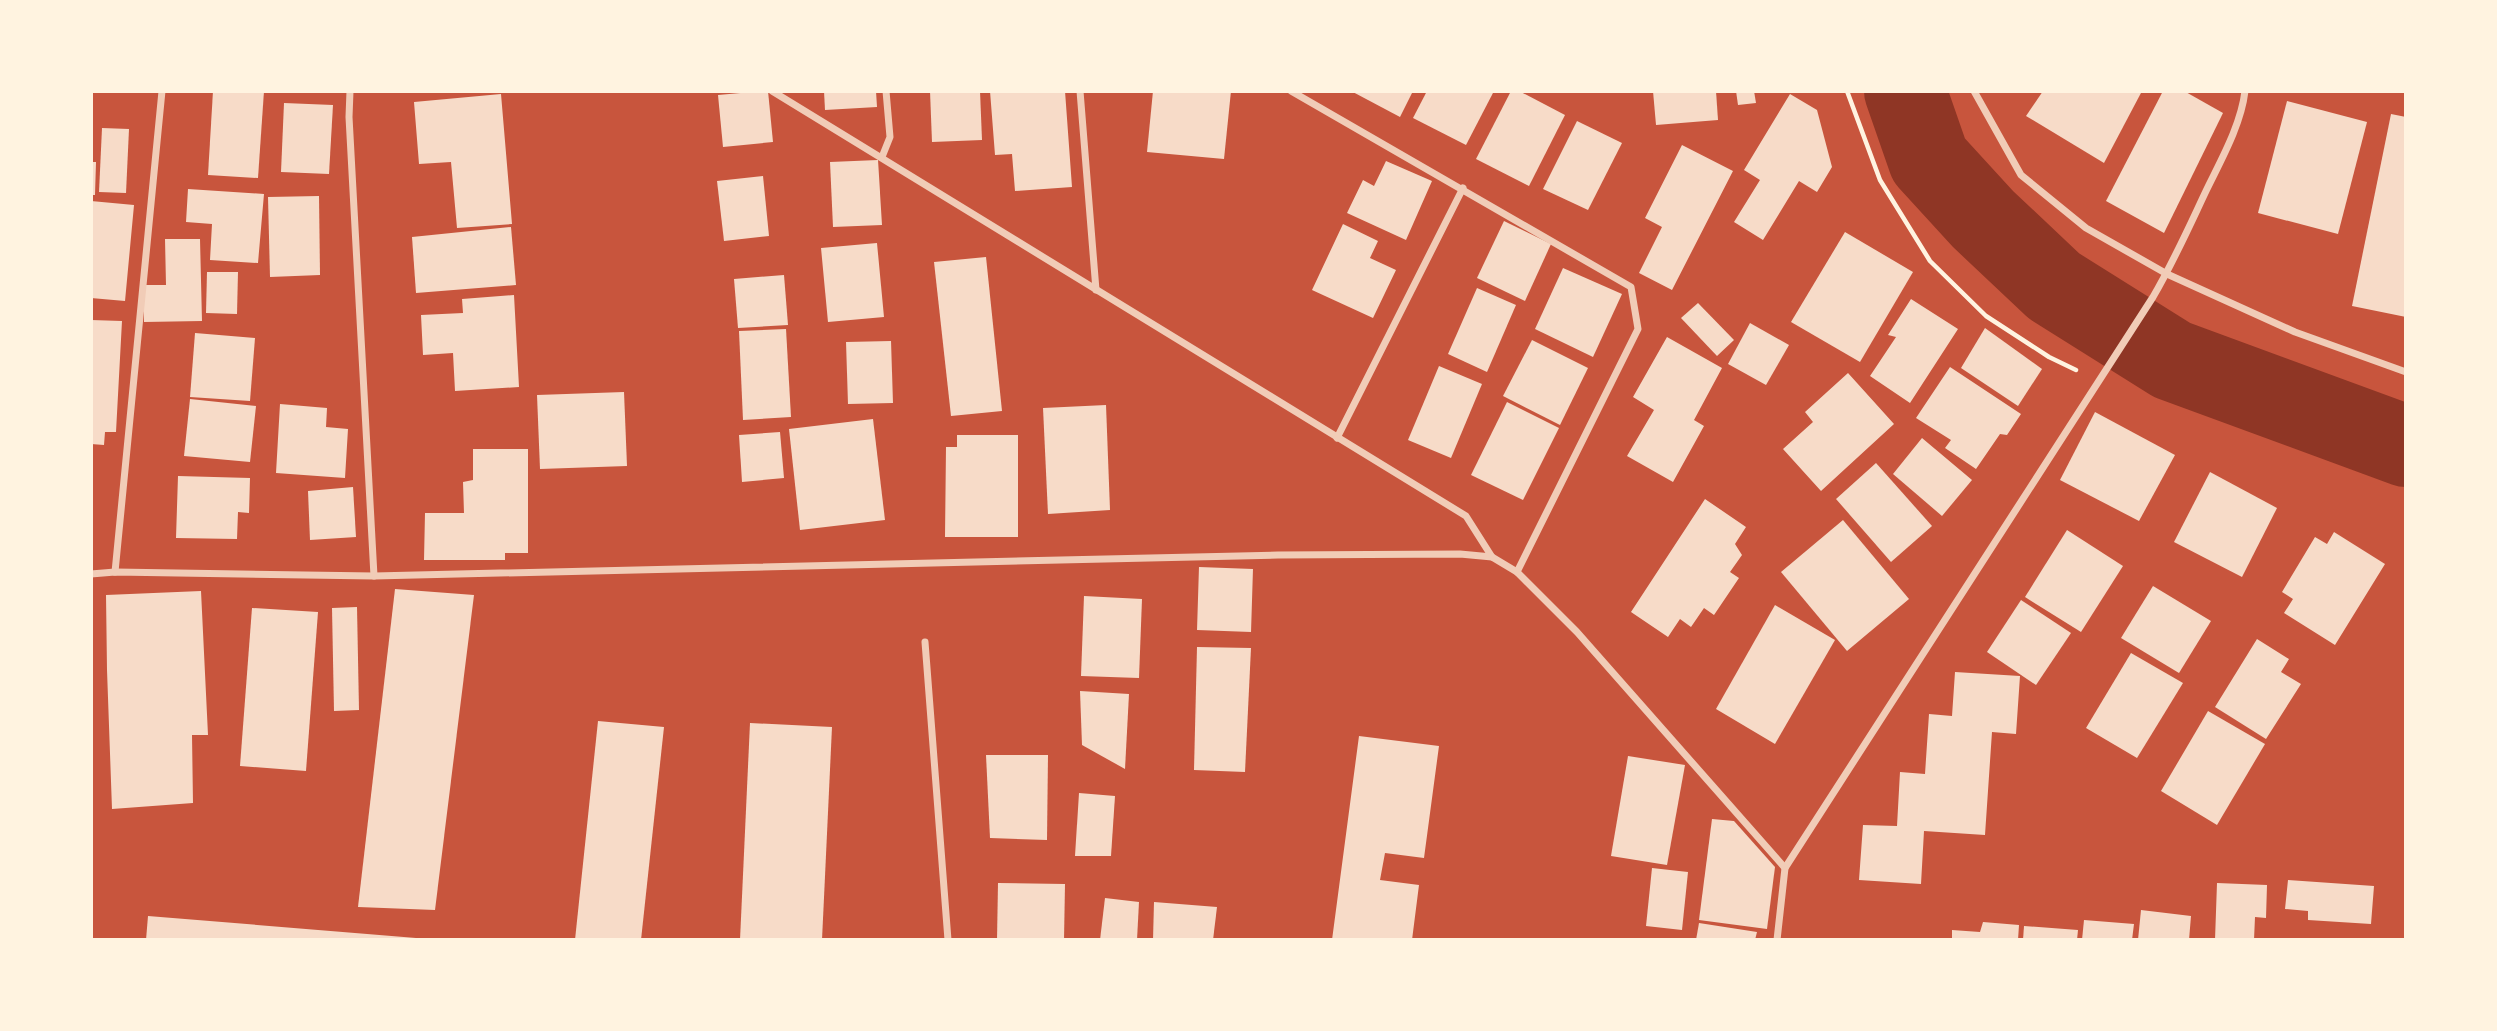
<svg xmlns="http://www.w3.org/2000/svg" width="2497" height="1031" font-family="Roboto,sans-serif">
	<rect width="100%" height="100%" fill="#c8553d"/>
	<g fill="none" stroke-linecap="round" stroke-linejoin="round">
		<polyline stroke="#8f3625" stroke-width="82" points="1905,91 1929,160 1983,219 2054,286 2172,360 2406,446"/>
	</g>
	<g fill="#f7dbc8">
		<polygon points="213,91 264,91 258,178 208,175"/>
		<polygon points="763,91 768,91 773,142 723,147 718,95"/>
		<polygon points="824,91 876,91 877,107 825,110"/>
		<polygon points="930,91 980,91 982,140 932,142"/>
		<polygon points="990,91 1065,91 1072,187 1015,191 1012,154 995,155"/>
		<polygon points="1153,91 1231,91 1224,159 1147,152"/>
		<polygon points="1351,91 1413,91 1400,117"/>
		<polygon points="1427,91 1494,91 1466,145 1413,118"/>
		<polygon points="1511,91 1519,91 1565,115 1529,186 1476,159"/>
		<polygon points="1653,91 1716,91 1718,120 1656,125"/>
		<polygon points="1736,91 1754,91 1756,103 1738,105"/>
		<polygon points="2043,91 2142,91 2104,163 2026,116"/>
		<polygon points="2163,91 2184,91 2223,113 2164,233 2106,201"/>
		<polygon points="501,94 512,224 457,228 451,162 419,164 414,102"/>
		<polygon points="1790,94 1817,110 1832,167 1817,192 1799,181 1763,240 1734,222 1760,180 1744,170"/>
		<polygon points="2287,101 2367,122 2338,234 2258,213"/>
		<polygon points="284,103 333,105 329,174 281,172"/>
		<polygon points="2391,114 2406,117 2406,317 2352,306"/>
		<polygon points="1577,121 1622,143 1588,210 1543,189"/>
		<polygon points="102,128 129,129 126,193 99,192"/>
		<polygon points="1682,145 1733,171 1672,290 1639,273 1662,227 1645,218"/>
		<polygon points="878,160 882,225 833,227 830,162"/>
		<polygon points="1386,161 1432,181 1406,240 1347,213 1363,180 1374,186"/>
		<polygon points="91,162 96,162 95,195 91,195"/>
		<polygon points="763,176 769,236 724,241 717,181"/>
		<polygon points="188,189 264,194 258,263 210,260 212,224 186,222"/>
		<polygon points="319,196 320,275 270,277 268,197"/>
		<polygon points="91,201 134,205 125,301 91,298"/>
		<polygon points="1504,221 1551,244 1525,301 1477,278"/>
		<polygon points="1343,224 1378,241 1370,258 1396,270 1373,318 1312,290"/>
		<polygon points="511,227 516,285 416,293 412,237"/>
		<polygon points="1845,232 1913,272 1860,362 1791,322"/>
		<polygon points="165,239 200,239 202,321 144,322 144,285 166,285"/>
		<polygon points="877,243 884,317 828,322 821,248"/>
		<polygon points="986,257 1002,411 951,416 934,262"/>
		<polygon points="1563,268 1622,294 1593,357 1535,329"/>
		<polygon points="207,272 238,272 237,314 206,313"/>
		<polygon points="784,275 788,325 738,328 734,279"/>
		<polygon points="1477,288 1516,305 1487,372 1448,354"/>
		<polygon points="514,295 519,387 455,391 453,353 423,355 421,315 463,313 462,299"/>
		<polygon points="1911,299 1958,329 1910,403 1870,376 1896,337 1888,335"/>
		<polygon points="1698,303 1734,340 1717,356 1681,318"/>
		<polygon points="91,320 122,321 116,432 105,432 104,445 91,444"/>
		<polygon points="1750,323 1789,345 1766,385 1728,364"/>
		<polygon points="1985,328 2042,369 2018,406 1961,368"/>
		<polygon points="786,329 791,417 743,420 739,331"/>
		<polygon points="195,333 255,338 250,401 190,397"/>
		<polygon points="1667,337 1722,368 1694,420 1704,426 1673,482 1627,456 1654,410 1633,397"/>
		<polygon points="1532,340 1588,368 1560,425 1503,396"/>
		<polygon points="891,341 893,403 848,404 846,342"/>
		<polygon points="1439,366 1482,384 1451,458 1408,440"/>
		<polygon points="1950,367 2021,414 2007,435 2000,434 1976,469 1945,448 1951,440 1916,418"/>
		<polygon points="1848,373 1894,424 1821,491 1783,449 1813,422 1805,412"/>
		<polygon points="624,392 627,466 540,469 537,395"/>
		<polygon points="190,399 256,406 250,462 184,456"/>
		<polygon points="1507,402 1559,428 1523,500 1471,475"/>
		<polygon points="280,404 327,408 326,427 348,429 345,478 276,473"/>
		<polygon points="1106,405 1110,510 1048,514 1043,408"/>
		<polygon points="2095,412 2175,455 2139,521 2060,480"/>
		<polygon points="873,419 885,520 800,530 789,429"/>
		<polygon points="780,432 784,478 742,482 739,435"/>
		<polygon points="957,435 1018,435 1018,537 945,537 946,447 957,447"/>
		<polygon points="1922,438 1972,480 1942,516 1893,474"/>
		<polygon points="473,449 528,449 528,553 505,553 505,560 424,560 425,513 464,513 463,482 473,480"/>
		<polygon points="1876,463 1932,526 1891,562 1836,499"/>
		<polygon points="2210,472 2277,508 2242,577 2174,542"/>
		<polygon points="178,476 250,478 249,513 238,512 237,539 176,538"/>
		<polygon points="353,487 356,537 310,540 308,491"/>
		<polygon points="1705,499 1746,527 1735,544 1742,555 1730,572 1739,578 1714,615 1704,608 1691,627 1680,619 1668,637 1631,612"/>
		<polygon points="1843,520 1909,599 1847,651 1781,572"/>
		<polygon points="2067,530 2123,566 2081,632 2025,597"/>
		<polygon points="2334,532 2385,564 2335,645 2284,613 2293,599 2282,592 2315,537 2327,544"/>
		<polygon points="1199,567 1253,569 1251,632 1197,630"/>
		<polygon points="2153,586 2211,621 2179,673 2121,638"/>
		<polygon points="395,589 474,595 435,910 358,907"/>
		<polygon points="201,591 208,735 192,735 193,803 112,809 107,670 106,595"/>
		<polygon points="1084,596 1142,599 1139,678 1081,676"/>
		<polygon points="2021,600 2071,633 2036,685 1987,652"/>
		<polygon points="1775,605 1835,640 1775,744 1716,709"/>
		<polygon points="357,607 359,710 334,711 332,608"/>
		<polygon points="252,608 318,612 306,771 240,766"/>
		<polygon points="2257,639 2289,659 2281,672 2301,684 2266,739 2215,707"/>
		<polygon points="1197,647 1251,648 1245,772 1194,770"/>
		<polygon points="2131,653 2183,683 2137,758 2086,728"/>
		<polygon points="1955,672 2020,676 2016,734 1992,732 1985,835 1924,831 1921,884 1859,880 1863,825 1897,826 1900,772 1925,774 1929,714 1952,716"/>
		<polygon points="1080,691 1129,694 1125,769 1082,745"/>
		<polygon points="2208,711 2265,744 2217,825 2161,791"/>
		<polygon points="598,721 664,727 641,940 575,940"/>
		<polygon points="750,723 832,727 822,940 740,940"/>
		<polygon points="1359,736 1439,746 1424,858 1385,853 1380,880 1419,885 1412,940 1332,940"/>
		<polygon points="986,755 1048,755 1047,840 990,838"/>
		<polygon points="1628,756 1685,765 1667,865 1611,856"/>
		<polygon points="1079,793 1115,796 1111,856 1075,856"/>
		<polygon points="1712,819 1734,821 1775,867 1767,929 1699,920"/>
		<polygon points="1652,868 1688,872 1682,930 1646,926"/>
		<polygon points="2288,880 2374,886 2371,924 2308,920 2308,911 2285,909"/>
		<polygon points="998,883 1065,884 1064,940 997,940"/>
		<polygon points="2217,883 2267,885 2266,918 2255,917 2254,940 2215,940"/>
		<polygon points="1105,898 1139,902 1137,940 1100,940"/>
		<polygon points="1154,902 1217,907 1213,940 1153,940"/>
		<polygon points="2141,910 2191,916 2189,940 2138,940"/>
		<polygon points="148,916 416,938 416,940 146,940"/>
		<polygon points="2084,920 2134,924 2132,940 2082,940"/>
		<polygon points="1983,922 2019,925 2018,940 1952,940 1952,930 1980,932"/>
		<polygon points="1699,923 1757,932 1755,940 1696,940"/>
		<polygon points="2024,926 2078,930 2077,940 2023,940"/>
	</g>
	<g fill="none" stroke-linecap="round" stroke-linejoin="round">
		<polyline stroke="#fff3e0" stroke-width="4.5" points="1847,91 1880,180 1930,261 1986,316 2049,357 2076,370"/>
		<g stroke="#f1ccb7" stroke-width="7">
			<polyline points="350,91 349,117 374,576"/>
			<polyline points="772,91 1466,516 1492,557"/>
			<polyline points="1080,91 1096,290"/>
			<polyline points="1291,91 1631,287 1638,329 1517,572"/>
			<polyline points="1974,91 2021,175 2086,228 2167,274 2295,332 2406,372"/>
			<polyline points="882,157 890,137 886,91"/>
			<polyline points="1337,438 1463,188"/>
			<polyline points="115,572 162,91"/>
			<polyline points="91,574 115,572 374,576 1278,555 1460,554 1492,557 1517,572 1577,632 1785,868"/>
			<polyline points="925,642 948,940"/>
			<path d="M1777,940L1785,868L2153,297C2173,263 2189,227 2206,191C2221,160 2241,125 2245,91"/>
		</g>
	</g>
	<rect width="2497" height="1031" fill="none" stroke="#fff3e0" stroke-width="186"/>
</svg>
